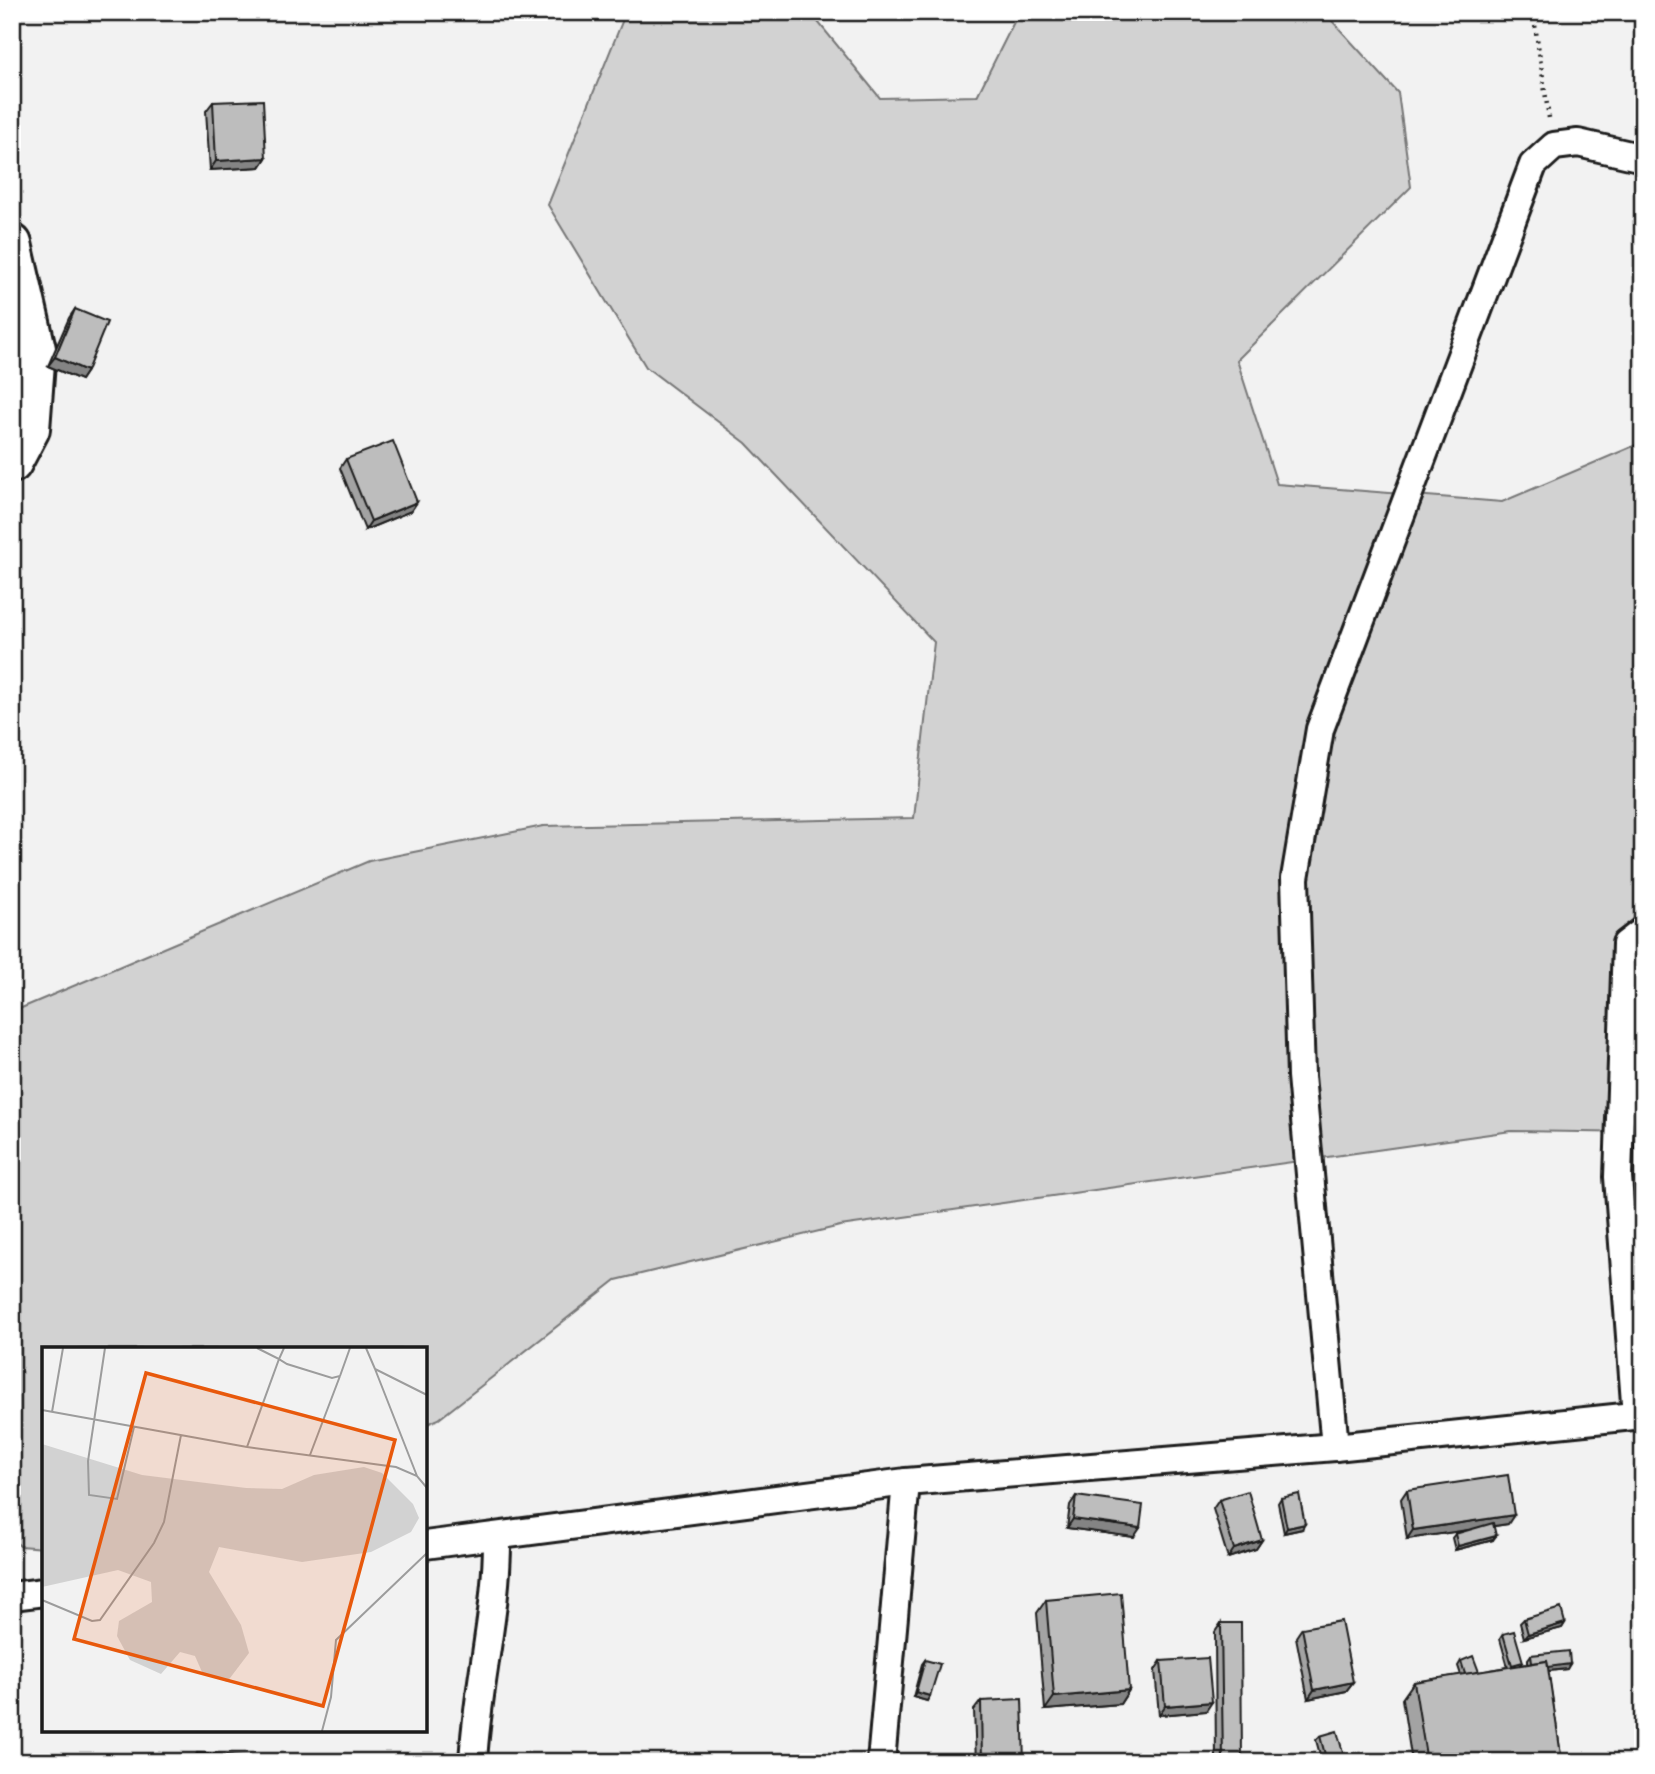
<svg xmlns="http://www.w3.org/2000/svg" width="1655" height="1774" font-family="Dekko,sans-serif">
	<rect width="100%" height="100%" fill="#f2f2f2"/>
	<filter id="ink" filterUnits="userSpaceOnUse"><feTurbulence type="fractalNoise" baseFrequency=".0143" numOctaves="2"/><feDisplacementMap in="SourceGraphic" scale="14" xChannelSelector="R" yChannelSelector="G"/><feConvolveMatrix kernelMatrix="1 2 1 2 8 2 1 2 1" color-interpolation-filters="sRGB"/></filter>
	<g filter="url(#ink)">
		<polygon fill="#d2d2d2" stroke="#777" stroke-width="2" points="626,12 810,12 880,98 977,96 1019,12 1324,12 1398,93 1411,187 1237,360 1277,484 1502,502 1643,442 1643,1133 1511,1131 840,1226 616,1280 439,1419 425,1425 425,1349 44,1349 44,1548 20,1546 12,1539 12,1012 369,861 543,826 914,818 934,642 746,443 646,367 548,205"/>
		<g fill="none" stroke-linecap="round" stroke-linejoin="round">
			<g stroke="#1c1c1c" stroke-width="32">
				<g id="minor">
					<polyline points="1636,1416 1618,1177 1626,944 1643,931"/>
					<polyline points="1335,1447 1301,1076 1295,878 1320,729 1533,165 1554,146 1578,143 1643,158"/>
					<polyline points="425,1545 906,1482 1335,1447 1643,1415"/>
					<polyline points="12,1596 44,1592"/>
					<path d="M473,1762C477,1686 498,1611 497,1536"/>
					<polyline points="881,1762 906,1482"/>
				</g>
			</g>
			<g stroke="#1c1c1c" stroke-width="44">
				<polyline id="primary" points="12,244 36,349 30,429 12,463"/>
			</g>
			<polyline stroke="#1c1c1c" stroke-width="4.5" stroke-dasharray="2 5" stroke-linecap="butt" points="1533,12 1549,118"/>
			<use href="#minor" stroke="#fff" stroke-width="26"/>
			<use href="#primary" stroke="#fff" stroke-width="38"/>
		</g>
		<g fill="#a3a3a3" stroke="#1c1c1c" stroke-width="2">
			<polygon points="213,102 266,158 260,167 210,170 206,111"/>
			<polygon points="75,309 87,371 81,380 48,366 69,318"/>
			<polygon points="346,459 417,502 411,511 365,530 340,468"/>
			<polygon points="1407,1490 1508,1524 1494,1526 1493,1540 1455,1550 1452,1538 1455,1534 1472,1529 1407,1539 1401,1499"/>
			<polygon points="1076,1496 1134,1537 1067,1528 1070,1505"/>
			<polygon points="1281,1498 1302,1529 1284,1533 1278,1503"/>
			<polygon points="1219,1500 1262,1540 1256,1549 1228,1558 1213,1509"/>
			<polygon points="1046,1600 1129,1690 1120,1704 1045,1710 1037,1613"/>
			<polygon points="1524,1619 1565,1623 1562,1628 1524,1638 1520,1623"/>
			<polygon points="1221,1623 1242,1762 1216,1762 1215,1632"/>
			<polygon points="1302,1628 1353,1682 1346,1691 1308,1699 1296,1637"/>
			<polygon points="1503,1634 1523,1662 1521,1665 1528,1664 1528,1659 1531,1655 1567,1669 1548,1671 1562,1762 1412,1762 1402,1699 1414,1682 1461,1675 1458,1666 1461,1661 1479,1672 1508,1667 1500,1639"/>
			<polygon points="925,1660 927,1701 913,1697 922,1664"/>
			<polygon points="1161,1661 1206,1711 1159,1715 1155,1670"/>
			<polygon points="981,1701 1024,1762 976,1762 974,1710"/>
			<polygon points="1320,1736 1345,1760 1344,1762 1322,1762 1316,1740"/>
			<polygon points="197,1753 286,1762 191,1762"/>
		</g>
		<g fill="#848484" stroke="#1c1c1c" stroke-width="2">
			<polygon points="266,158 260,167 210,170 216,161"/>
			<polygon points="55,357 87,371 81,380 48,366"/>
			<polygon points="417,502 411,511 365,530 371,521"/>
			<polygon points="1514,1515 1508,1524 1407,1539 1413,1530"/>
			<polygon points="1073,1519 1140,1528 1134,1537 1067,1528"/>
			<polygon points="1305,1524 1302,1529 1284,1533 1287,1528"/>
			<polygon points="1496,1536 1493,1540 1455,1550 1458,1546"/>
			<polygon points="1262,1540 1256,1549 1228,1558 1234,1549"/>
			<polygon points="1565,1623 1562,1628 1524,1638 1528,1634"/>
			<polygon points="1570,1664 1567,1669 1529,1673 1532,1668"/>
			<polygon points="1353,1682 1346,1691 1308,1699 1314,1690"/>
			<polygon points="1129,1690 1120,1704 1045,1710 1054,1697"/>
			<polygon points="916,1692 930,1696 927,1701 913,1697"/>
			<polygon points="1212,1702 1206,1711 1159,1715 1165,1706"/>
		</g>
		<g fill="#bdbdbd" stroke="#1c1c1c" stroke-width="2">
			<polygon points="263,100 266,158 216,161 213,102"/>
			<polygon points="75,309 107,322 87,371 55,357"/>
			<polygon points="393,441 417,502 371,521 346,459"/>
			<polygon points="1508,1475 1514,1515 1413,1530 1407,1490"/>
			<polygon points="1248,1491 1262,1540 1234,1549 1219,1500"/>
			<polygon points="1299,1494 1305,1524 1287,1528 1281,1498"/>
			<polygon points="1076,1496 1143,1505 1140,1528 1073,1519"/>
			<polygon points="1493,1523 1496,1536 1458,1546 1455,1534"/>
			<polygon points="1121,1593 1129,1690 1054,1697 1046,1600"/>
			<polygon points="1561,1608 1565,1623 1528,1634 1524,1619"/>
			<polygon points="1341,1621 1353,1682 1314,1690 1302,1628"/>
			<polygon points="1221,1623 1241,1623 1242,1762 1223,1762"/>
			<polygon points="1514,1631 1523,1662 1512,1665 1503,1634"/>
			<polygon points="1569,1651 1570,1664 1548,1667 1547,1661 1532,1663 1531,1655"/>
			<polygon points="1473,1656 1479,1672 1465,1674 1461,1661"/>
			<polygon points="1208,1658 1212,1702 1165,1706 1161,1661"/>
			<polygon points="925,1660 940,1664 930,1696 916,1692"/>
			<polygon points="1547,1661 1562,1762 1427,1762 1414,1682"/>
			<polygon points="1022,1699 1024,1762 982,1762 981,1701"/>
			<polygon points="1337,1731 1345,1760 1338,1762 1327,1762 1320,1736"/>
			<polygon points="197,1753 287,1759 286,1762 196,1762"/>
		</g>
	</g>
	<g transform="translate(42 1347)">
		<rect width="385" height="385" fill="#f2f2f2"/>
		<path d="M0,97L100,128L204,141L240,142L272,128L322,120L340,126L371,157L377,171L369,185L329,205L260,215L177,200L167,225L199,278L207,306L185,335L160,325L153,309L138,305L119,327L88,313L75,289L77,274L110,255L109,235L76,223L0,240Z" fill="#d2d2d2"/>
		<path fill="none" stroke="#9c9c9c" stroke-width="2" d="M63,1L46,114L47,148L75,152L92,80M242,1L237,12L245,17L290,31L298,29L308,1M324,1L333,22L385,48M333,22L375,129M0,63L205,100L354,120L375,129L385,141M10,65L21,1M205,100L237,12L215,1M268,108L298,29M0,253L50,274L58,273L112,196L122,175L139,88M280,384L289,350L294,293L385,206"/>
		<path fill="#e8590c" fill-opacity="0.15" stroke="#e8590c" stroke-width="3.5" d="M104,26L353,93L281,359L32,292Z"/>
		<rect width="385" height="385" fill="none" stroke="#1c1c1c" stroke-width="3.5"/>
	</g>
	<rect width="1655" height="1774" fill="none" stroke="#fff" stroke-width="42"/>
	<rect x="21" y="21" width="1613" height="1732" fill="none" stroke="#1c1c1c" stroke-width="2.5" filter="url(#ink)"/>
</svg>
